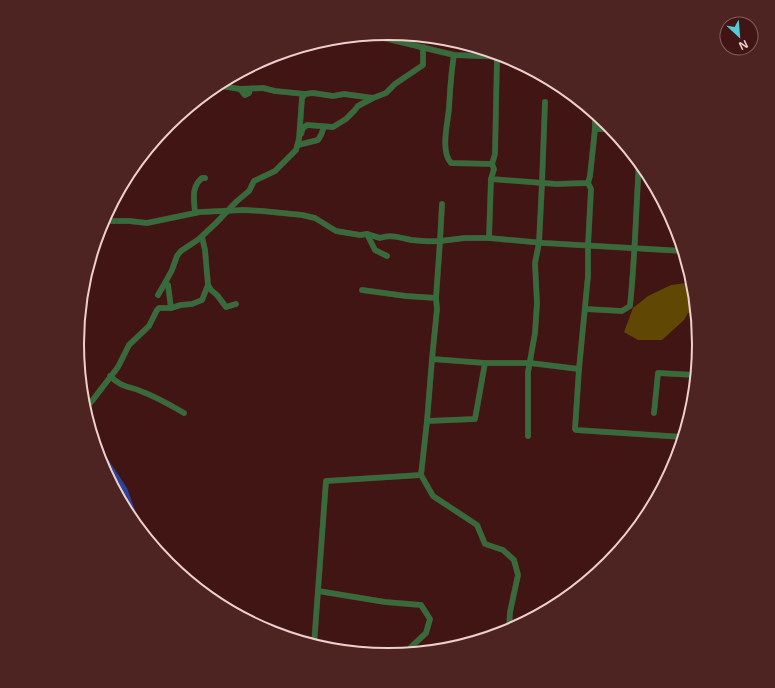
<svg xmlns="http://www.w3.org/2000/svg" width="775" height="688" font-family="'Noto Sans',sans-serif">
	<rect width="100%" height="100%" fill="#401513"/>
	<polygon fill="#604804" points="692,282 695,311 688,313 684,320 662,340 638,340 624,332 633,308 648,296 671,285"/>
	<g fill="none" stroke-linecap="round" stroke-linejoin="round">
		<polyline stroke="#28459b" stroke-width="7" points="95,446 124,490 134,518 144,535"/>
		<g stroke="#5c3331" stroke-width="6">
			<g id="minor">
				<polyline points="374,34 384,38 454,55 507,57"/>
				<path d="M454,55C451,73 450,90 449,108C448,122 440,151 451,163L492,164L494,169L491,179L556,184L588,183L590,176L595,129H611"/>
				<polyline points="215,85 240,89 263,88 275,91 305,94"/>
				<polyline points="240,89 245,95 249,93 250,89"/>
				<polyline points="595,129 595,114"/>
				<polyline points="301,134 303,128 307,125 333,127 346,119 354,111 358,106 373,98"/>
				<polyline points="298,145 318,140 321,135 324,127"/>
				<polyline points="492,164 495,154 497,57"/>
				<polyline points="588,183 591,189 588,246 588,276 579,369 575,429 576,430 683,437"/>
				<path d="M195,213C194,199 191,187 202,178H205"/>
				<path d="M102,221H129L147,223L200,212L244,210L262,211L302,215L315,218L336,231L360,235L367,234L380,238C390,234 402,238 411,240C421,241 431,242 440,241L442,204"/>
				<polyline points="367,234 375,250 387,256"/>
				<polyline points="202,237 205,250 208,285 211,290 217,295 226,307 236,304"/>
				<polyline points="489,238 491,179"/>
				<polyline points="362,290 406,296 436,298 437,309 432,359 427,421"/>
				<polyline points="158,295 165,283"/>
				<polyline points="436,298 440,241 465,238 489,238 544,243 683,251"/>
				<polyline points="171,308 168,285 165,283 172,270 177,256 181,251 199,239 216,223 237,201 249,191 254,181 275,171 296,150 299,139 302,98 305,94 313,93 333,96 344,94 373,98 386,93 395,84 423,65 423,47"/>
				<path d="M585,309L622,311L630,306C635,258 636,210 639,162"/>
				<polyline points="694,346 698,346"/>
				<polyline points="432,359 485,363 530,363 579,369"/>
				<path d="M110,376C120,386 126,386 138,390C154,396 169,404 184,413"/>
				<polyline points="84,409 92,401 118,367 129,345 149,326 157,310 159,308 171,308 181,305 192,304 202,300 208,285"/>
				<polyline points="654,413 658,373 695,375"/>
				<polyline points="528,436 528,372 535,333 537,303 535,263 539,243 542,183 545,102"/>
				<polyline points="421,475 433,496 477,525 485,544 503,550 514,560 518,575 510,612 509,630"/>
				<polyline points="318,591 385,602 421,605 430,619 426,633 411,647 410,653"/>
				<polyline points="314,645 326,481 421,475 427,421 475,419 485,363"/>
			</g>
		</g>
		<use href="#minor" stroke="#376b3c" stroke-width="5.5"/>
	</g>
	<path d="M0 0H775V688H0ZM84 344a304 304 0 1 1 608 0a304 304 0 1 1-608 0Z" fill="#4e2422" fill-rule="evenodd"/>
	<path fill="none" stroke="#edcfcc" stroke-width="2" d="M84 344a304 304 0 1 1 608 0a304 304 0 1 1-608 0Z"/>
	<g transform="translate(739 36) rotate(154)"><circle r="19" fill="#401513" stroke="#855f5d"/>
	<path d="M0-3L7 15L0 10L-7 15Z" fill="#52cbd9"/>
	<text y="-6" font-size="11" font-weight="bold" text-anchor="middle" fill="#edcfcc">N</text>
	</g>
</svg>
